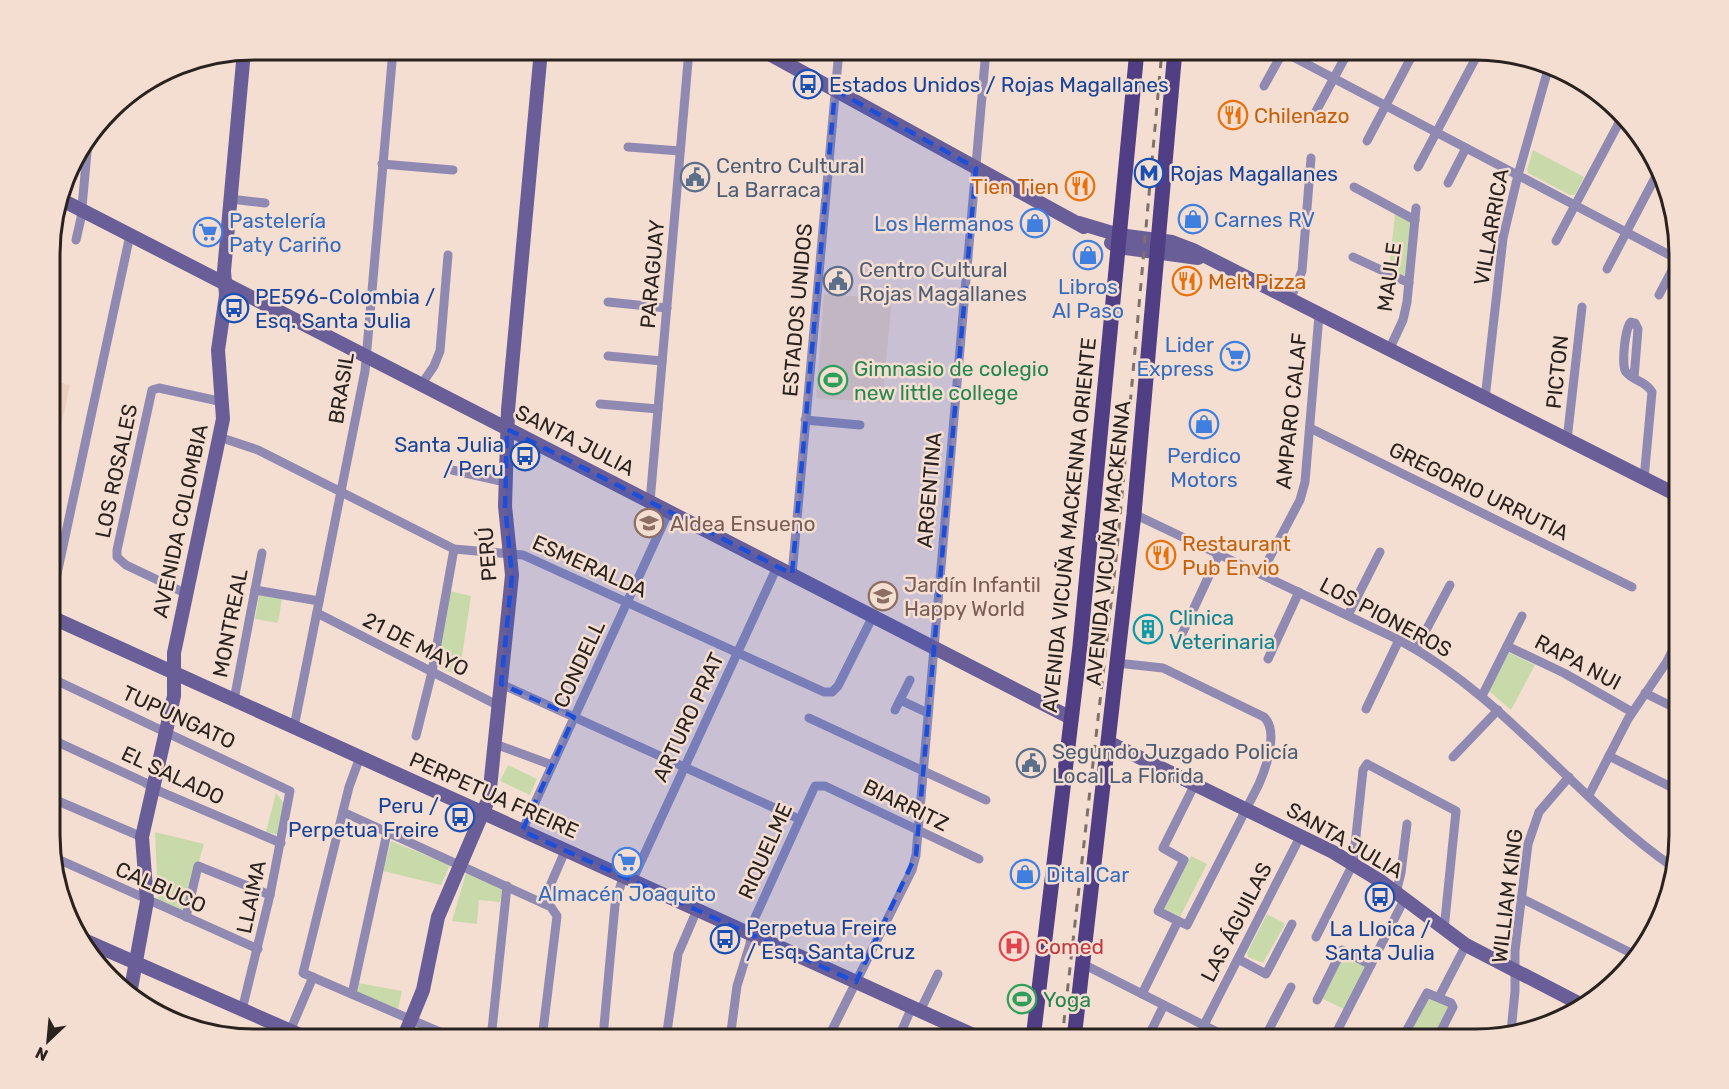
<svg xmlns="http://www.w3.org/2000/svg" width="1729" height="1089" font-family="Rubik,sans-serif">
	<rect width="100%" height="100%" fill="#f4ded2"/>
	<g fill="#ecd0bf">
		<polygon points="824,294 892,299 882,403 816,398"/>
		<polygon points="51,380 70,385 53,463 51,462"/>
	</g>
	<g fill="#c8daa9">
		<polygon points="1533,150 1584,177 1575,195 1570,195 1528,173 1527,170"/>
		<polygon points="1395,214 1411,221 1405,276 1389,268"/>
		<polygon points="450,591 471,596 459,676 436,666"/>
		<polygon points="259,595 282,599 278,623 255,619"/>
		<polygon points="1508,652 1535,665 1511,710 1489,691"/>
		<polygon points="508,765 537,779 530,795 500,781"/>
		<polygon points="276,793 286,806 279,835 266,832"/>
		<polygon points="155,832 204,844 184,913 158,901"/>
		<polygon points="391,841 450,865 441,885 383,871"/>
		<polygon points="1191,856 1207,864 1180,917 1164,909"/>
		<polygon points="466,873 503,887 500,902 479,900 477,924 452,921"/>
		<polygon points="1267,914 1284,923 1284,926 1263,963 1248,957 1247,953"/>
		<polygon points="1344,953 1367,965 1344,1009 1321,998"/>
		<polygon points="359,983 402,991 398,1009 357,992"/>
		<polygon points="1430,995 1449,1005 1432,1039 1408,1039"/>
	</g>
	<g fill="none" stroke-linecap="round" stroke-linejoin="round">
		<g stroke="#908ab2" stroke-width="9">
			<polyline points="1280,50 1679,260"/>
			<polyline points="1264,86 1284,50"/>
			<polyline points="1314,115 1349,50"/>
			<polyline points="1367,141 1415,50"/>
			<polyline points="628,147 680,151"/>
			<polyline points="382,164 453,170"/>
			<polyline points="1418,167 1480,50"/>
			<polyline points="1448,183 1466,148"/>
			<polyline points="1354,187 1415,220"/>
			<polyline points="230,199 265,203"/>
			<polyline points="76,240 81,218 88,141"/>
			<polyline points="1556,241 1621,119"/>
			<polyline points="1353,257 1409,283"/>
			<polyline points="1607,269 1658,172"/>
			<polyline points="1659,295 1679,257"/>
			<polyline points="1290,300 1302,271 1311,158"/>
			<polyline points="608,302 667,308"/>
			<polyline points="1389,350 1403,320 1407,302 1416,208"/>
			<polyline points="608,356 662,361"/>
			<path d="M1634,378L1638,329L1635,323L1631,322C1625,327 1621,366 1626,372C1633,381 1646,381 1652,392L1644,479"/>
			<polyline points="421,385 434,366 440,351 448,255"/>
			<polyline points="1485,399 1503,238 1518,175 1549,66"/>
			<polyline points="600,404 658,409"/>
			<polyline points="805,420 860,425"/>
			<polyline points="1310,428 1632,587"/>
			<polyline points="219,437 258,450 454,549 523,555 824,692 832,692 838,686 873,616"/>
			<polyline points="1567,440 1582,307"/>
			<polyline points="452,470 505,482"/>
			<polyline points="1674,494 1679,441"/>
			<polyline points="650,502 689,50"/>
			<path d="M1134,514L1399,640C1506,697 1575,799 1673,867"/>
			<polyline points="1261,574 1300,500 1305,482 1319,315"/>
			<polyline points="792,575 839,50"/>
			<polyline points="255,590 319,601"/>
			<polyline points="187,594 126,565 117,557 117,550 152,390 159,388 223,402"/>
			<polyline points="51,602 130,235"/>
			<polyline points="317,613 499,706"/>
			<polyline points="1348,615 1380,552"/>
			<polyline points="1182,634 1219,554"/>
			<polyline points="1507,646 1564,673 1632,712"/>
			<polyline points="1416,649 1450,585"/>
			<polyline points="1268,659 1299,592"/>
			<path d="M1117,663L1163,668L1264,717C1279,731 1266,768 1259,784L1187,925L1178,921L1142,994"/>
			<polyline points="51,678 290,791 270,895 242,1010"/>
			<polyline points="501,684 799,819"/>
			<polyline points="1645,693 1679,710"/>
			<polyline points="1482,696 1522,616"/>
			<polyline points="234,700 262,553"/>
			<polyline points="900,700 928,713"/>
			<polyline points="1366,709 1399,640"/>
			<polyline points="895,710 910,680"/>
			<polyline points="809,718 986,800"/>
			<polyline points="294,727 365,371 393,50"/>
			<polyline points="416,736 432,672 454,549"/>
			<polyline points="51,739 144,782 161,792 281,843"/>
			<polyline points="495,744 552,765"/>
			<polyline points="1609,756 1679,791"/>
			<polyline points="360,757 349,787 303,973 456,1039"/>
			<polyline points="1453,757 1498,710"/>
			<polyline points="1589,795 1628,719 1666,663 1679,638"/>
			<polyline points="51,798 142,837"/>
			<polyline points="343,812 551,907 557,916 542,1039"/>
			<polyline points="522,831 669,511"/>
			<polyline points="51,856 258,949"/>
			<polyline points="632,881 777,567"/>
			<polyline points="1396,893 1401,873 1407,824"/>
			<polyline points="1521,898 1637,956"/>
			<polyline points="543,902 565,851"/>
			<polyline points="186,917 198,866 270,895"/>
			<polyline points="1178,921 1158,911 1184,860 1163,848 1195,784"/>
			<polyline points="1316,937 1353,864 1363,770 1367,764 1456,811 1444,930"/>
			<polyline points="1238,959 1266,974 1292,924"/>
			<polyline points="1083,964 1231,1039"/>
			<polyline points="352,994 387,833"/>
			<polyline points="1439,997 1466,945"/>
			<polyline points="1317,1000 1342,950 1371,965"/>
			<polyline points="920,1011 938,974"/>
			<polyline points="1204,1025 1301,835"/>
			<polyline points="604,1026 615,905 623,877"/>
			<polyline points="290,1031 313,977"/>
			<polyline points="831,1032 912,870 916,855 986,50"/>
			<polyline points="1511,1032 1515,991 1515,951 1528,844 1539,812 1569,777"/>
			<polyline points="491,1039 507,886"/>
			<polyline points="666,1039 678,954 697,910"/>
			<polyline points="730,1039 737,986 750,944 752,924 815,786 825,786 979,859"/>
			<polyline points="898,1039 912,1007"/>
			<polyline points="1147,1039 1164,1005"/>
			<polyline points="1264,1039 1291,987"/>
			<polyline points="1333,1039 1404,900"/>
			<polyline points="1402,1039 1427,993 1451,1003 1453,1007 1437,1039"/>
		</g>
		<g stroke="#6a5e98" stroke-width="14">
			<polyline points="762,50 1084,227"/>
			<polyline points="60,199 1071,718"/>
			<polyline points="1079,223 1119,235 1172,242 1193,250 1679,496"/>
			<polyline points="1111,243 1118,247 1198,258"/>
			<polyline points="51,617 982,1039"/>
			<polyline points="1108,742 1333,852 1382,882 1466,945 1584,1006"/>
			<polyline points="77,937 309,1039"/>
			<polyline points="130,994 147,901 142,837 174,696 174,653 223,419 218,350 226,295 224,271 244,51"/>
			<polyline points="403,1039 423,990 438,917 489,798 512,575 505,506 508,410 541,50"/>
		</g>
		<g stroke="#503f84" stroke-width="15">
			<polyline points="1033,1039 1080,646 1137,50"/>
			<polyline points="1074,1039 1134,514 1175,50"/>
		</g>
		<polyline stroke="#7f716a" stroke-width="3" stroke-dasharray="8 8" stroke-linecap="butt" points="1062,1039 1117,550 1162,50"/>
	</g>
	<path fill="#1d4ed8" fill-opacity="0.2" stroke="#1d4ed8" stroke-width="4.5" stroke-dasharray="12 8" stroke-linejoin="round" d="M835,90L976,168L916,855L856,982L522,831L574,717L501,684L512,575L505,506L507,429L792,574Z"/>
	<defs>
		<g id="bus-ring" transform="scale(1.5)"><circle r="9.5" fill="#f4ded2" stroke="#1a4fb4" stroke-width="1.5"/><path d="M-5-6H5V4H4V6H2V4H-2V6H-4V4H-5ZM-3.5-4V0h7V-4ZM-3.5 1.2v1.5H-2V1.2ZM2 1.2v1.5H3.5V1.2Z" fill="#1a4fb4"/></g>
		<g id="restaurant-ring" transform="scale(1.5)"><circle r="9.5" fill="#f4ded2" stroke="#e8710a" stroke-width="1.5"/><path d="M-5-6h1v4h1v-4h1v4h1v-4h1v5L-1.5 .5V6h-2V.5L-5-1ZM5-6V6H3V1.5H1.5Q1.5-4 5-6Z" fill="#e8710a"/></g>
		<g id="metro-ring" transform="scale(1.5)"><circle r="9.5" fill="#f4ded2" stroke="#1a4fb4" stroke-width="1.5"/><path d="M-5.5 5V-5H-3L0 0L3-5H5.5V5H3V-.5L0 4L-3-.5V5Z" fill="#1a4fb4"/></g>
		<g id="civic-ring" transform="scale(1.5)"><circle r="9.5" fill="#f4ded2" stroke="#5c6f8a" stroke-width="1.5"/><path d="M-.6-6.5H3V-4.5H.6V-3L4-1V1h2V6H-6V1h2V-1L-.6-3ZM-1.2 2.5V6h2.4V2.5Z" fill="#5c6f8a"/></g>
		<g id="shop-ring" transform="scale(1.5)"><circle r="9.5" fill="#f4ded2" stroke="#3f7fe0" stroke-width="1.5"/><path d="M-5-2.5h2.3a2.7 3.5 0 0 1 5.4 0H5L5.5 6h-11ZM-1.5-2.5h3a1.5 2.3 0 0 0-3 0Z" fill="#3f7fe0"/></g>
		<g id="supermarket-ring" transform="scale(1.5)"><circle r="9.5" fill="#f4ded2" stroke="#3f7fe0" stroke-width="1.5"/><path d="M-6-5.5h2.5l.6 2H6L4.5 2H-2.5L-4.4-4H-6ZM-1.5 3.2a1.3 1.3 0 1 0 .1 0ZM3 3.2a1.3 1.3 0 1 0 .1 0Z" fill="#3f7fe0"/></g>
		<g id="stadium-ring" transform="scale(1.5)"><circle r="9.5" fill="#f4ded2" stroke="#2e9e5b" stroke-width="1.5"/><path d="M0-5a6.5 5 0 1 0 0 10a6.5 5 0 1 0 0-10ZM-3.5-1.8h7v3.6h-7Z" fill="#2e9e5b"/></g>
		<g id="school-ring" transform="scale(1.5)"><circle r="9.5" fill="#f4ded2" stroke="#8d6e63" stroke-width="1.5"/><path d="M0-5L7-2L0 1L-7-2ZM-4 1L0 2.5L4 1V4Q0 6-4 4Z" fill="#8d6e63"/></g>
		<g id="building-ring" transform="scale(1.5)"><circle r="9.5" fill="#f4ded2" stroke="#0f9aa8" stroke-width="1.5"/><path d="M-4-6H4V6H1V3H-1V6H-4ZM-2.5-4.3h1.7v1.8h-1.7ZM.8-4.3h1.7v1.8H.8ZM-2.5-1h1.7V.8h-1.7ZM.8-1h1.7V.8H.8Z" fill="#0f9aa8"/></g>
		<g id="hospital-ring" transform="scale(1.5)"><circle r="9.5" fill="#f4ded2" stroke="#e0444e" stroke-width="1.5"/><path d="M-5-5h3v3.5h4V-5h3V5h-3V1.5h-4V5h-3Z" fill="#e0444e"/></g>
	</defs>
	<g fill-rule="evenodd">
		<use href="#bus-ring" x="808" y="84"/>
		<use href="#restaurant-ring" x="1233" y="115"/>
		<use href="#metro-ring" x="1149" y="173"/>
		<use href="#civic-ring" x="695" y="177"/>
		<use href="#restaurant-ring" x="1080" y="186"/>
		<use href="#shop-ring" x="1193" y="219"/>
		<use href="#shop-ring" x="1035" y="223"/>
		<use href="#supermarket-ring" x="208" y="232"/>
		<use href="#shop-ring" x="1088" y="255"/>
		<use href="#civic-ring" x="838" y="281"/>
		<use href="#restaurant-ring" x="1187" y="281"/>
		<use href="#bus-ring" x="234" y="308"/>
		<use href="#supermarket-ring" x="1235" y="356"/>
		<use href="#stadium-ring" x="833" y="380"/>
		<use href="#shop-ring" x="1204" y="424"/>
		<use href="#bus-ring" x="525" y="456"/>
		<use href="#school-ring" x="649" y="523"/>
		<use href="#restaurant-ring" x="1161" y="555"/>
		<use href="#school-ring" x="883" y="596"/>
		<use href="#building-ring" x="1148" y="629"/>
		<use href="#civic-ring" x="1031" y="763"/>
		<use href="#bus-ring" x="460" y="817"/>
		<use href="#supermarket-ring" x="627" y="862"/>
		<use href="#shop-ring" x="1025" y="874"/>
		<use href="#bus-ring" x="1380" y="897"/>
		<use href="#bus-ring" x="725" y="939"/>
		<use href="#hospital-ring" x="1014" y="946"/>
		<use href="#stadium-ring" x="1022" y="999"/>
	</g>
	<g text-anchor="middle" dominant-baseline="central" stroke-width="5" stroke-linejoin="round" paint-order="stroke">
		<g font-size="21" fill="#164399" stroke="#f4ded2" text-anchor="start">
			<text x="829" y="84">Estados Unidos / Rojas Magallanes</text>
			<text x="1170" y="173">Rojas Magallanes</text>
			<text x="255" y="296">PE596-Colombia /<tspan x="255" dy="24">Esq. Santa Julia</tspan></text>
			<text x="504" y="444" text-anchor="end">Santa Julia<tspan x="504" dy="24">/ Peru</tspan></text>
			<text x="439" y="805" text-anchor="end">Peru /<tspan x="439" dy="24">Perpetua Freire</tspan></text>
			<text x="746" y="927">Perpetua Freire<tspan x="746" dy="24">/ Esq. Santa Cruz</tspan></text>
			<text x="1380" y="928" text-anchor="middle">La Lloica /<tspan x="1380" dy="24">Santa Julia</tspan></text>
		</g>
		<g font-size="21" fill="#c56008" stroke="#f4ded2" text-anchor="start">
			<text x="1254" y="115">Chilenazo</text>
			<text x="1059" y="186" text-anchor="end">Tien Tien</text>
			<text x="1208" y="281">Melt Pizza</text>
			<text x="1182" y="543">Restaurant<tspan x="1182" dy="24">Pub Envio</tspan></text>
		</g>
		<g font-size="21" fill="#4e5e75" stroke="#f4ded2" text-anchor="start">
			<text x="716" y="165">Centro Cultural<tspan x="716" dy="24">La Barraca</tspan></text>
			<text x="859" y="269">Centro Cultural<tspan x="859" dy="24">Rojas Magallanes</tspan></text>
			<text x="1052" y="751">Segundo Juzgado Policía<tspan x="1052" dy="24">Local La Florida</tspan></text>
		</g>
		<g font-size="21" fill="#366cbe" stroke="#f4ded2" text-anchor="start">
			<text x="1214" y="219">Carnes RV</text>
			<text x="229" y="220">Pastelería<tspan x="229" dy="24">Paty Cariño</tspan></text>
			<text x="1014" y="223" text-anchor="end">Los Hermanos</text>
			<text x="1088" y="286" text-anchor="middle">Libros<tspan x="1088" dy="24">Al Paso</tspan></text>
			<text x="1214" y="344" text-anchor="end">Lider<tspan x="1214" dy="24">Express</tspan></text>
			<text x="1204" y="455" text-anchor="middle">Perdico<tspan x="1204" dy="24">Motors</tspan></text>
			<text x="1046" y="874">Dital Car</text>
			<text x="627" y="893" text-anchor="middle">Almacén Joaquito</text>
		</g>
		<g font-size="21" fill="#2a221e" stroke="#f4ded2">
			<text transform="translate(1491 227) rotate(-80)">VILLARRICA</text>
			<text transform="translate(652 274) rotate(-85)">PARAGUAY</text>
			<text transform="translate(1389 277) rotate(-82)">MAULE</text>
			<text transform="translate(797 310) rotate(-85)">ESTADOS UNIDOS</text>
			<text transform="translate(1557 372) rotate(-84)">PICTON</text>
			<text transform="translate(341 388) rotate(-81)">BRASIL</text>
			<text transform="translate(1291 411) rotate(-84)">AMPARO CALAF</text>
			<text transform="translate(575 440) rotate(27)">SANTA JULIA</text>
			<text transform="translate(116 471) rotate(-78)">LOS ROSALES</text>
			<text transform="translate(929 490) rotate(-85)">ARGENTINA</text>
			<text transform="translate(1479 491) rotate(26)">GREGORIO URRUTIA</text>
			<text transform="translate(180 521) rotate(-78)">AVENIDA COLOMBIA</text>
			<text transform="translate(1069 525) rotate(-84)">AVENIDA VICUÑA MACKENNA ORIENTE</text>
			<text transform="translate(1108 543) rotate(-84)">AVENIDA VICUÑA MACKENNA</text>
			<text transform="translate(487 554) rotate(-94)">PERÚ</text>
			<text transform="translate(590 566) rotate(24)">ESMERALDA</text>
			<text transform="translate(1386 617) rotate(28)">LOS PIONEROS</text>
			<text transform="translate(230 623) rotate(-79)">MONTREAL</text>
			<text transform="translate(416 644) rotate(27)">21 DE MAYO</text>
			<text transform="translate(1578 662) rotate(28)">RAPA NUI</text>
			<text transform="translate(579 664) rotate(-65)">CONDELL</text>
			<text transform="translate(179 717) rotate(25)">TUPUNGATO</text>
			<text transform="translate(688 717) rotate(-65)">ARTURO PRAT</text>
			<text transform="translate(173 775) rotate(25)">EL SALADO</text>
			<text transform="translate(494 795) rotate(24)">PERPETUA FREIRE</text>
			<text transform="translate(906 805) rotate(26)">BIARRITZ</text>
			<text transform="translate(1345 840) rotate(30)">SANTA JULIA</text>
			<text transform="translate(765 851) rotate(-66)">RIQUELME</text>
			<text transform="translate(161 887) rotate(24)">CALBUCO</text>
			<text transform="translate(1507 896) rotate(-83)">WILLIAM KING</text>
			<text transform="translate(251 897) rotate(-78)">LLAIMA</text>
			<text transform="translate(1236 922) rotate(-63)">LAS ÁGUILAS</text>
		</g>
		<g font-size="21" fill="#27864d" stroke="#f4ded2" text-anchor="start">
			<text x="854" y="368">Gimnasio de colegio<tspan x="854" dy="24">new little college</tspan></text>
			<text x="1043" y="999">Yoga</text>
		</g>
		<g font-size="21" fill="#785e54" stroke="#f4ded2" text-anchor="start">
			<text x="670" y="523">Aldea Ensueno</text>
			<text x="904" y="584">Jardín Infantil<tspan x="904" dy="24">Happy World</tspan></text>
		</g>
		<g font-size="21" fill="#0d838f" stroke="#f4ded2" text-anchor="start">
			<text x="1169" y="617">Clinica<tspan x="1169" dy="24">Veterinaria</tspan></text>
		</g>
		<g font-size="21" fill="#be3a42" stroke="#f4ded2" text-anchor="start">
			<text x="1035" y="946">Comed</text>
		</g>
	</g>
	<path d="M0 0H1729V1089H0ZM254 60H1475A194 194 0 0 1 1669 254V835A194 194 0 0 1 1475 1029H254A194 194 0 0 1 60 835V254A194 194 0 0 1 254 60Z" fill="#f4ded2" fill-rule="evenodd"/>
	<path fill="none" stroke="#2a221e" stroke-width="3" d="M254 60H1475A194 194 0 0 1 1669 254V835A194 194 0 0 1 1475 1029H254A194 194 0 0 1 60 835V254A194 194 0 0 1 254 60Z"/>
	<g transform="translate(48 1041) rotate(206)" stroke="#f4ded2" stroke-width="4.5" paint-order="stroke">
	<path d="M0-4.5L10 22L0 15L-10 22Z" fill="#2a221e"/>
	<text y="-9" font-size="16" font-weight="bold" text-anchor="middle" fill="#2a221e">N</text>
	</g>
</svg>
